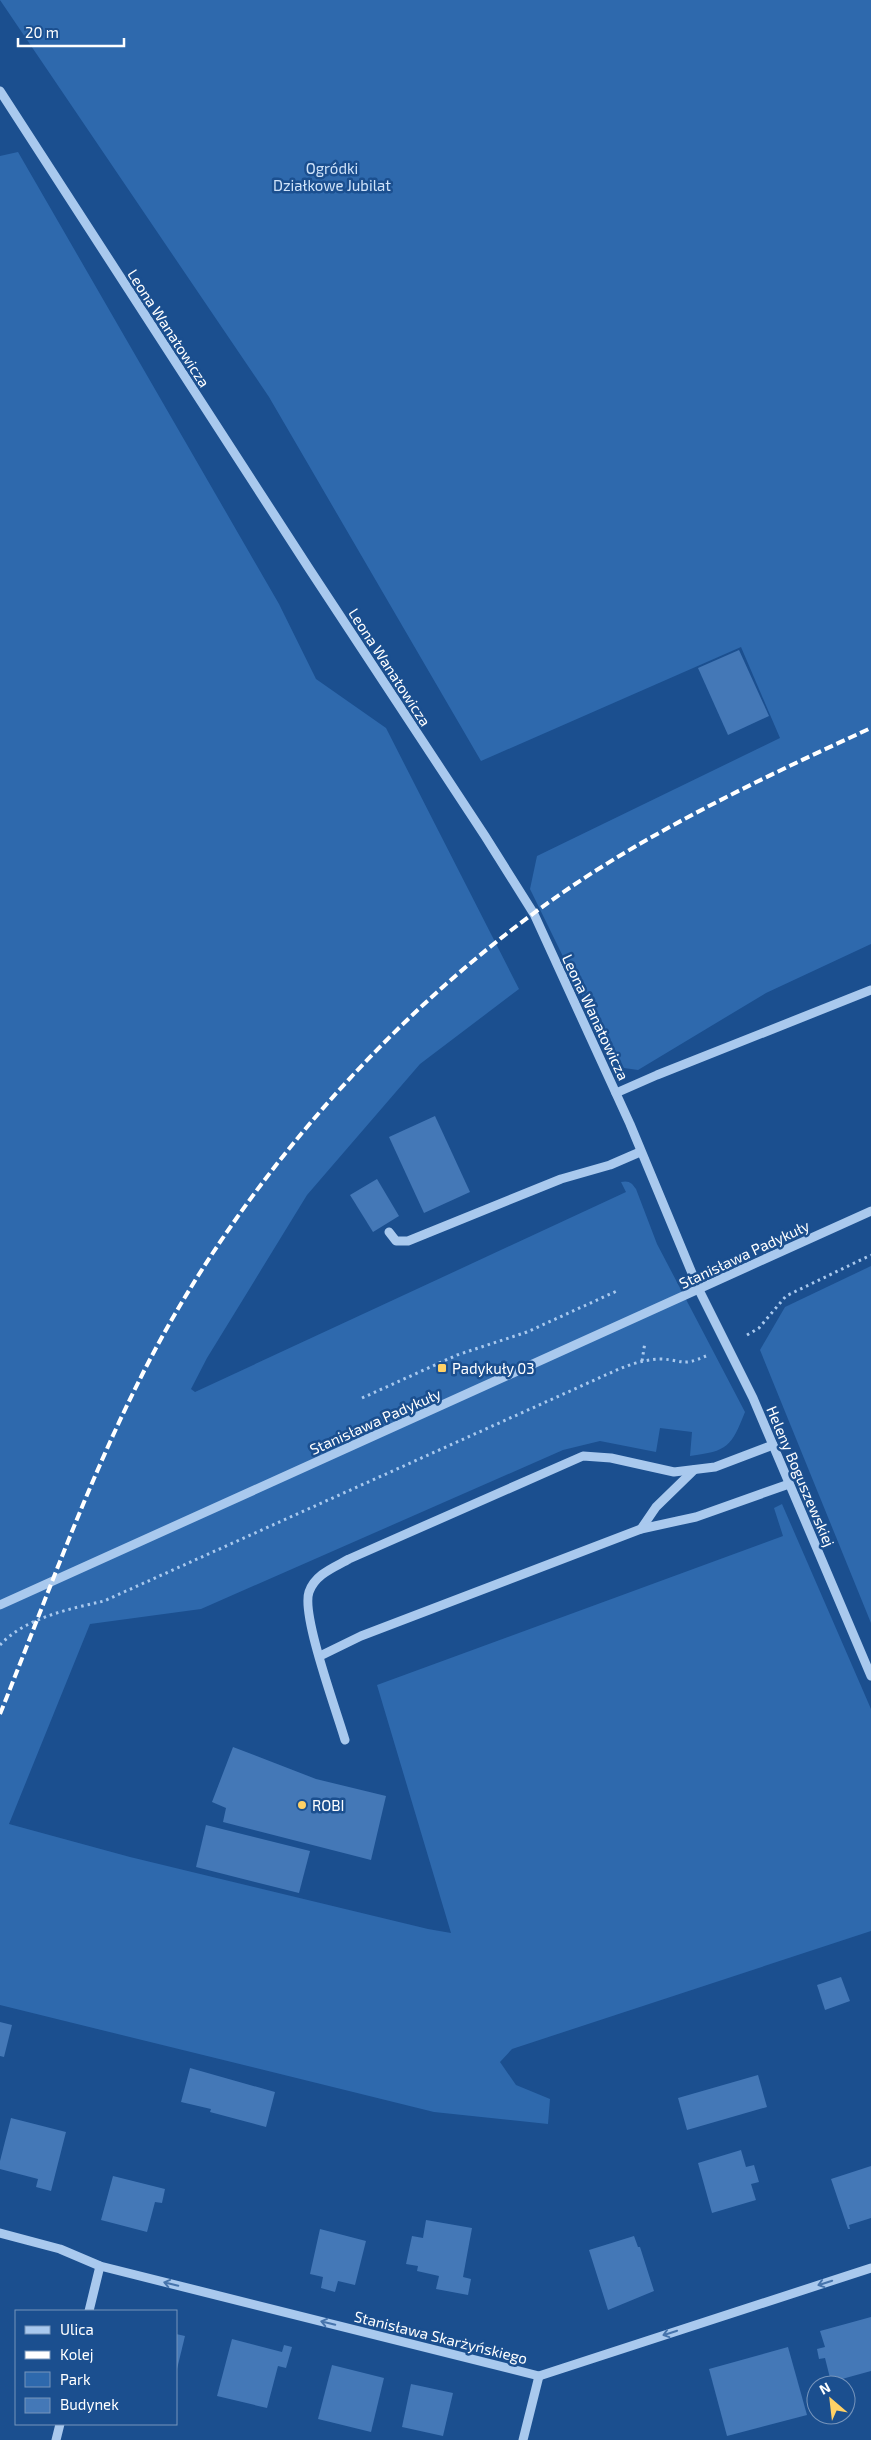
<svg xmlns="http://www.w3.org/2000/svg" width="871" height="2440" font-family="'Exo 2',sans-serif">
	<rect width="100%" height="100%" fill="#1b4f8f"/>
	<g fill="#2e69ad">
		<polygon points="0,0 871,0 871,944 766,993 638,1070 617,1067 530,889 537,856 780,738 741,647 481,761 269,397"/>
		<path d="M18,152L279,604L316,679L386,728L519,989L420,1064L307,1195L207,1358L191,1389L195,1392L626,1192L621,1182C629,1180 632,1183 636,1189L657,1244L745,1412C731,1447 728,1451 690,1456L692,1432L660,1428L656,1452L600,1441L563,1450L201,1609L90,1624L9,1824L130,1857L428,1929L451,1933L377,1685L783,1536L774,1508L782,1504L871,1709V1931L512,2049L500,2062L516,2085L550,2099L548,2124L434,2112L0,2005V156Z"/>
		<polygon points="871,1266 871,1623 760,1350 785,1307"/>
	</g>
	<g fill="#4478b7">
		<polygon points="739,650 769,716 728,735 698,668"/>
		<polygon points="435,1116 470,1192 424,1213 389,1137"/>
		<polygon points="377,1179 399,1216 373,1232 350,1195"/>
		<polygon points="233,1747 316,1779 386,1796 371,1860 223,1822 226,1808 212,1802"/>
		<polygon points="206,1825 310,1851 299,1893 196,1867"/>
		<polygon points="841,1977 850,2001 825,2010 817,1985"/>
		<polygon points="0,2022 12,2025 4,2057 0,2056"/>
		<polygon points="190,2068 275,2092 266,2127 210,2112 211,2109 181,2102"/>
		<polygon points="758,2075 767,2107 687,2130 678,2098"/>
		<polygon points="11,2118 66,2132 51,2191 36,2187 38,2179 0,2169 0,2161"/>
		<polygon points="741,2150 746,2167 754,2165 759,2182 751,2184 756,2200 712,2213 698,2163"/>
		<polygon points="871,2166 871,2218 849,2225 850,2229 848,2229 831,2179"/>
		<polygon points="113,2176 165,2189 162,2203 155,2202 147,2232 101,2220"/>
		<polygon points="426,2220 472,2228 463,2277 471,2279 468,2295 436,2289 439,2276 417,2271 418,2266 406,2264 412,2236 423,2238"/>
		<polygon points="320,2229 366,2241 355,2285 338,2281 335,2292 321,2288 323,2277 310,2274"/>
		<polygon points="634,2236 638,2247 640,2247 654,2291 608,2310 589,2250"/>
		<polygon points="871,2317 871,2371 831,2382 825,2358 819,2359 817,2349 825,2347 820,2331"/>
		<polygon points="176,2334 185,2336 177,2369 176,2369"/>
		<polygon points="232,2339 282,2352 284,2345 292,2347 286,2368 278,2366 267,2408 217,2396"/>
		<polygon points="788,2347 807,2415 727,2436 709,2369"/>
		<polygon points="332,2365 384,2378 371,2432 318,2419"/>
		<polygon points="411,2384 453,2393 443,2436 402,2427"/>
	</g>
	<g fill="none" stroke-linecap="round" stroke-linejoin="round">
		<g stroke="#a9c9ee" stroke-width="3" stroke-dasharray="2.5 4" stroke-linecap="butt">
			<polyline points="747,1335 759,1328 786,1296 871,1255"/>
			<polyline points="642,1361 645,1342"/>
			<polyline points="362,1398 457,1355 527,1332 619,1290"/>
			<path d="M0,1645C25,1618 69,1609 104,1601L619,1369C632,1364 646,1359 661,1359C684,1360 681,1367 706,1356"/>
		</g>
		<g stroke="#a9c9ee" stroke-width="9">
			<polyline points="0,91 310,570 485,836 534,914 630,1124 699,1290 753,1398 871,1676"/>
			<polyline points="616,1093 657,1075 871,990"/>
			<polyline points="389,1232 396,1241 408,1241 561,1179 610,1165 640,1152"/>
			<polyline points="641,1529 656,1507 694,1470"/>
			<polyline points="0,1605 871,1211"/>
			<polyline points="320,1656 361,1636 641,1529 696,1517 789,1484"/>
			<path d="M345,1740C337,1712 301,1615 309,1592C315,1574 335,1567 349,1559L583,1456L611,1458L674,1472L715,1467L773,1445"/>
			<polyline points="0,2233 60,2249 100,2266 539,2376 871,2268"/>
			<polyline points="89,2311 100,2266"/>
			<polyline points="56,2440 60,2424"/>
			<polyline points="523,2440 539,2376"/>
		</g>
		<path stroke="#fff" stroke-width="4" stroke-dasharray="9 4" stroke-linecap="butt" d="M0,1714C46,1600 87,1483 143,1373C246,1169 424,973 621,855C701,807 786,767 871,728"/>
	</g>
	<defs><path id="oneway-shaft" d="M-6 0H5M1.5-3L5.5 0L1.5 3" fill="none" stroke-width="1.6" stroke-linecap="round" stroke-linejoin="round" transform="scale(1.25)"/></defs>
	<g stroke="#4674ac">
		<use href="#oneway-shaft" transform="translate(825 2283) rotate(162)"/>
		<use href="#oneway-shaft" transform="translate(171 2284) rotate(-166)"/>
		<use href="#oneway-shaft" transform="translate(328 2323) rotate(-166)"/>
		<use href="#oneway-shaft" transform="translate(670 2333) rotate(162)"/>
	</g>
	<g fill="#ffd166" stroke="#1b4f8f" stroke-width="2">
		<rect x="437" y="1363" width="10" height="10" rx="2.5"/>
		<circle cx="302" cy="1805" r="5"/>
	</g>
	<g text-anchor="middle" dominant-baseline="central" stroke-width="5" stroke-linejoin="round" paint-order="stroke">
		<g font-size="15" fill="#cfe3fa" stroke="#1b4f8f">
			<text x="332" y="168">Ogródki<tspan x="332" dy="17">Działkowe Jubilat</tspan></text>
		</g>
		<g font-size="15" fill="#fff" stroke="#1b4f8f">
			<text transform="translate(169 328) rotate(57)">Leona Wanatowicza</text>
			<text transform="translate(390 667) rotate(57)">Leona Wanatowicza</text>
			<text transform="translate(596 1017) rotate(65)">Leona Wanatowicza</text>
			<text transform="translate(744 1254) rotate(-25)">Stanisława Padykuły</text>
			<text transform="translate(375 1421) rotate(-24)">Stanisława Padykuły</text>
			<text transform="translate(801 1476) rotate(67)">Heleny Boguszewskiej</text>
			<text transform="translate(441 2337) rotate(14)">Stanisława Skarżyńskiego</text>
		</g>
		<g font-size="15" fill="#fff" stroke="#1b4f8f" text-anchor="start">
			<text x="452" y="1368">Padykuły 03</text>
			<text x="312" y="1805">ROBI</text>
		</g>
	</g>
	<rect x="15" y="2310" width="162" height="115" fill="#1b4f8f" stroke="#7695bc"/>
	<rect x="25" y="2326" width="25" height="8" fill="#a9c9ee" stroke="#7695bc"/>
	<text x="60" y="2335" font-size="15" fill="#ffffff">Ulica</text>
	<rect x="25" y="2351" width="25" height="8" fill="#ffffff" stroke="#7695bc"/>
	<text x="60" y="2360" font-size="15" fill="#ffffff">Kolej</text>
	<rect x="25" y="2372" width="25" height="15" fill="#2e69ad" stroke="#7695bc"/>
	<text x="60" y="2385" font-size="15" fill="#ffffff">Park</text>
	<rect x="25" y="2398" width="25" height="15" fill="#4478b7" stroke="#7695bc"/>
	<text x="60" y="2410" font-size="15" fill="#ffffff">Budynek</text>
	<g transform="translate(831 2400) rotate(332)"><circle r="24" fill="#1b4f8f" stroke="#7695bc"/>
	<path d="M0-4L9 19L0 12L-9 19Z" fill="#ffd166"/>
	<text y="-8" font-size="14" font-weight="bold" text-anchor="middle" fill="#ffffff">N</text>
	</g>
	<path d="M18 38v8h106v-8" fill="none" stroke="#ffffff" stroke-width="2.5"/>
	<text x="25" y="38" font-size="15" fill="#ffffff" stroke="#1b4f8f" stroke-width="4" paint-order="stroke">20 m</text>
</svg>
